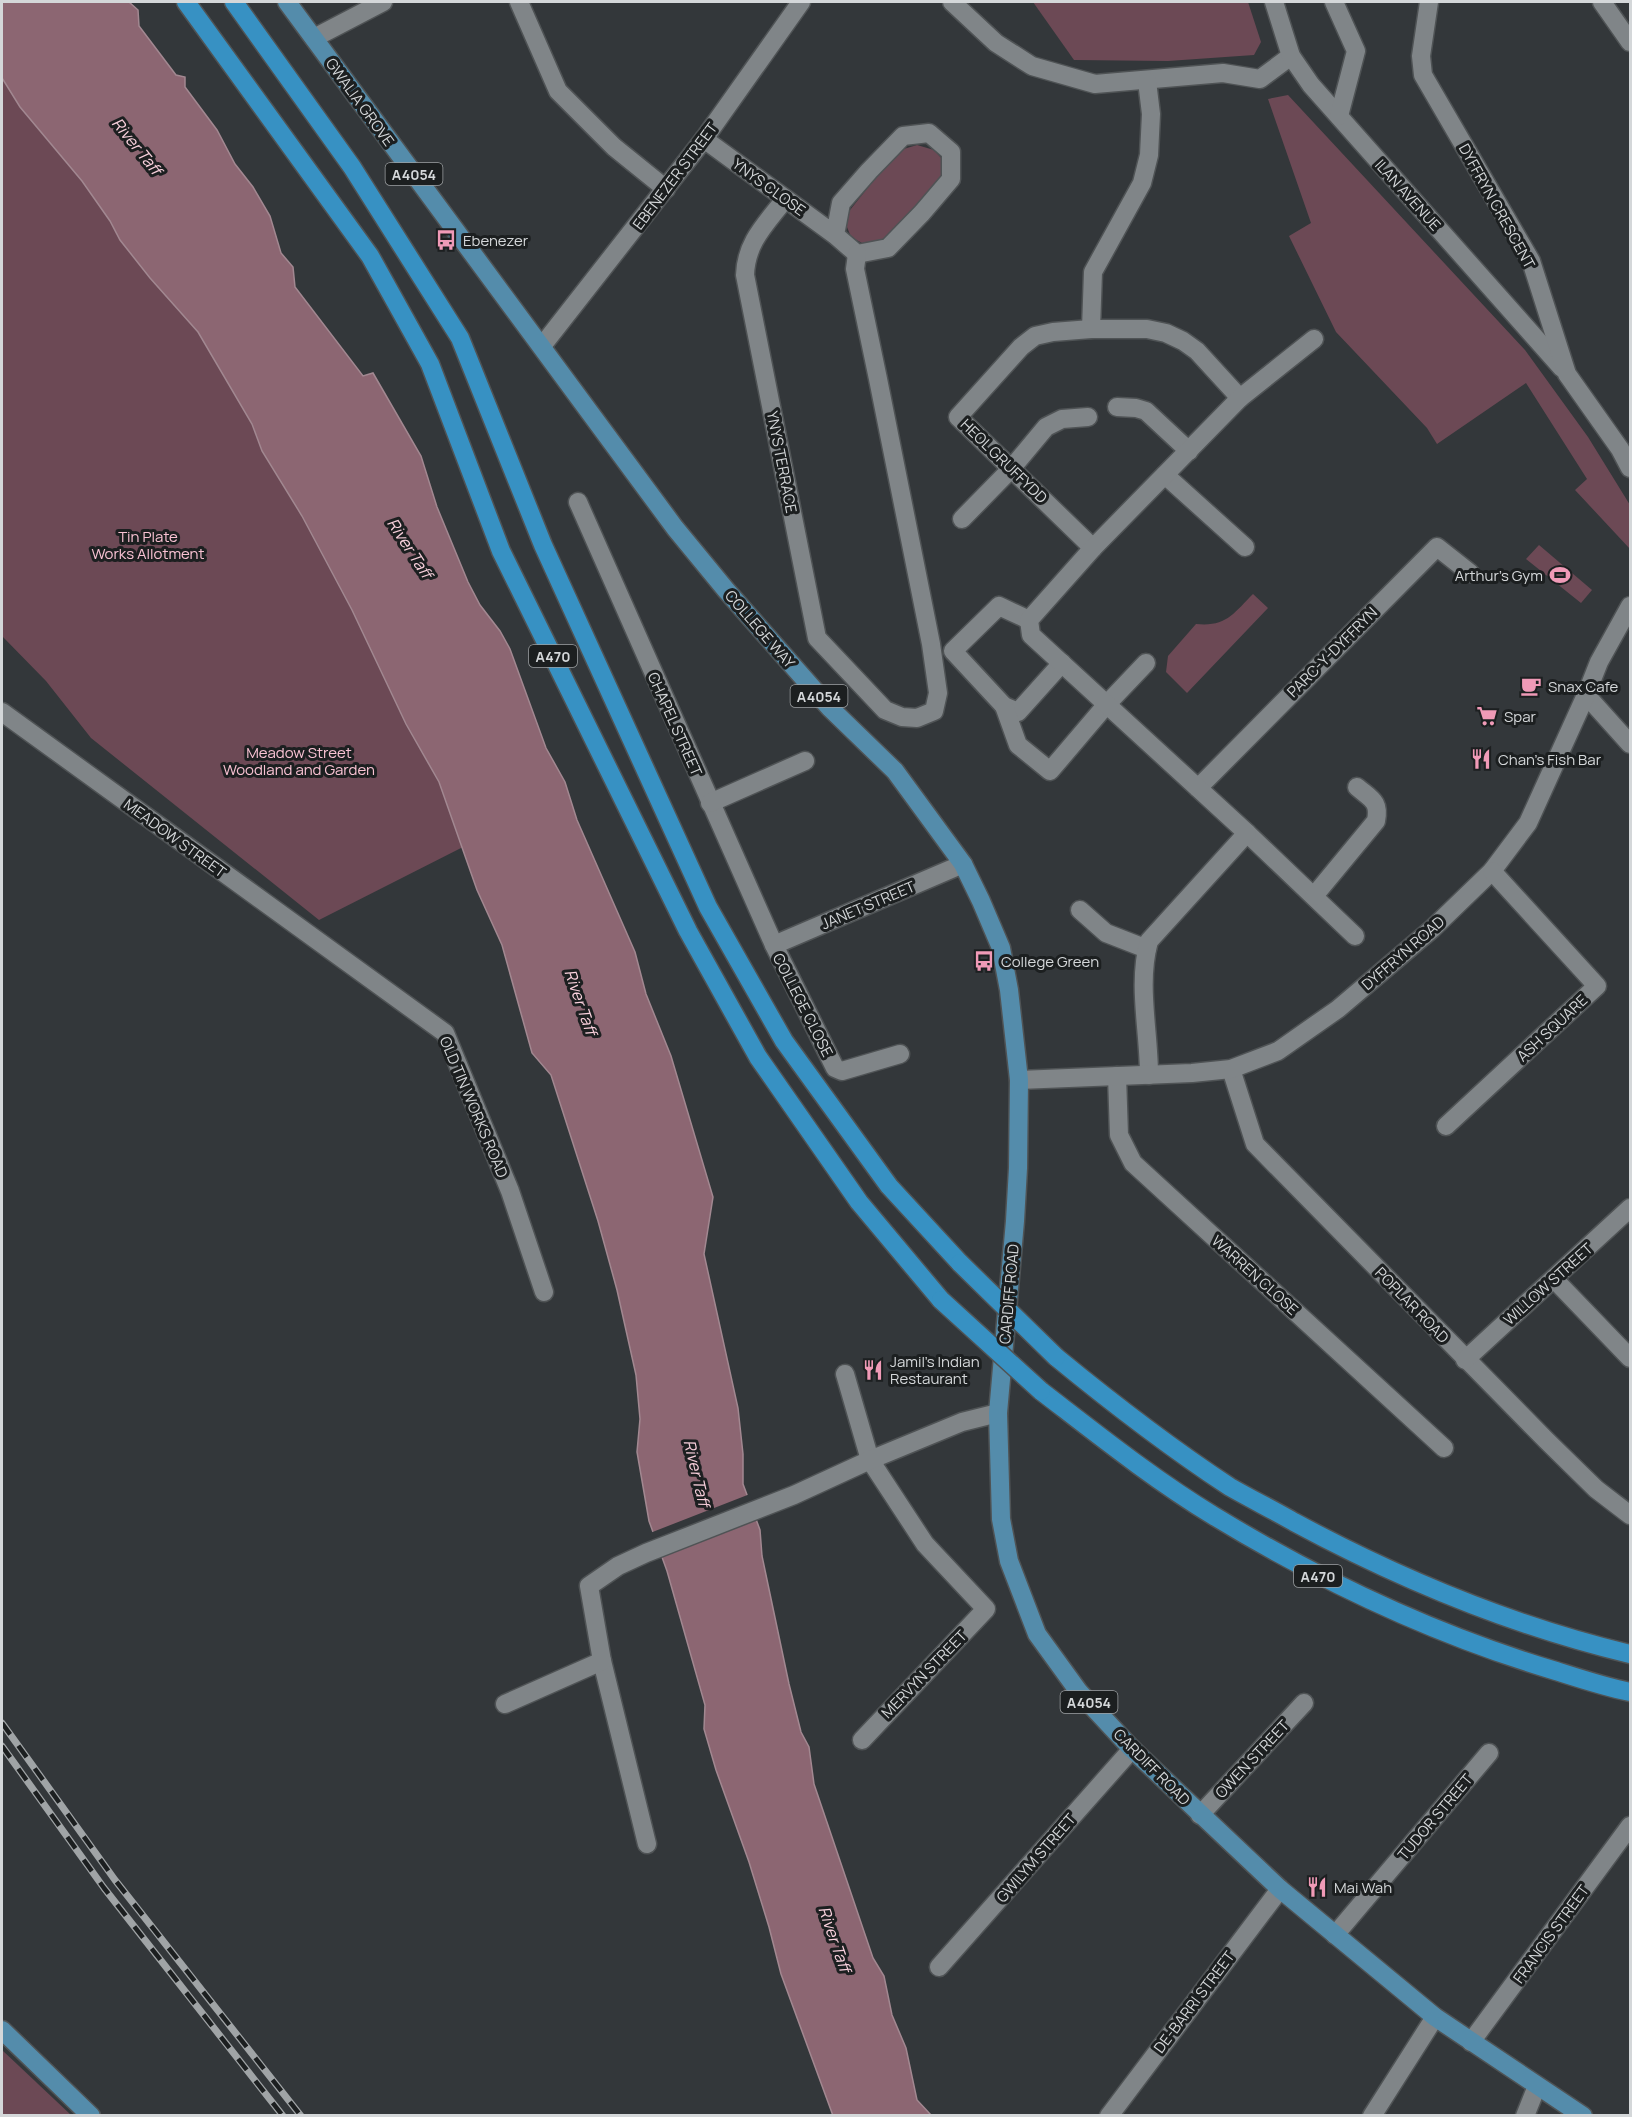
<svg xmlns="http://www.w3.org/2000/svg" width="1632" height="2117" font-family="Manrope,sans-serif">
	<rect width="100%" height="100%" fill="#33373a"/>
	<g fill="#6c4955">
		<polygon points="1033,2 1248,2 1261,42 1254,55 1168,61 1074,60"/>
		<polygon points="2,78 20,107 82,181 110,221 120,240 150,278 198,332 252,424 262,451 302,516 352,610 406,724 439,782 463,847 319,920 91,738 46,681 2,636"/>
		<polygon points="1288,95 1525,350 1588,437 1630,505 1630,549 1575,490 1587,479 1526,383 1437,444 1427,428 1336,332 1289,236 1311,223 1268,99"/>
		<polygon points="917,145 934,150 943,160 943,176 896,236 880,244 862,243 851,237 845,222 850,210 897,151"/>
		<polygon points="1539,545 1592,590 1581,603 1526,559"/>
		<path d="M1253,594L1268,608L1187,693L1166,672L1168,656L1196,624C1226,627 1233,614 1253,594Z"/>
		<polygon points="2,2050 71,2115 2,2115"/>
	</g>
	<polygon fill="#8c6672" stroke="#a28891" stroke-width="1.5" points="2,2 129,2 138,10 139,26 176,75 185,77 185,87 217,130 235,164 253,187 270,216 281,253 293,267 295,287 363,376 373,373 421,456 437,507 468,582 480,605 500,631 510,649 546,748 565,782 577,820 635,952 646,994 671,1056 713,1197 704,1254 738,1408 743,1454 743,1484 760,1530 762,1556 789,1684 801,1732 809,1747 814,1784 873,1958 884,1976 892,2015 906,2048 917,2100 931,2115 833,2116 832,2113 781,1974 769,1927 749,1862 716,1770 704,1729 705,1705 667,1571 649,1521 637,1452 640,1419 636,1375 617,1290 598,1221 551,1075 532,1053 502,945 477,890 439,782 406,724 352,610 302,516 262,451 252,424 198,332 150,278 120,240 110,221 82,181 20,107 2,78"/>
	<polygon fill="#33373a" points="750,1494 758,1516 659,1555 650,1533"/>
	<g fill="none" stroke-linecap="round" stroke-linejoin="round">
		<g stroke="#4f5355" stroke-width="21">
			<g id="minor">
				<polyline points="519,2 558,91 614,147 666,189"/>
				<polyline points="952,2 996,43 1032,66 1095,84 1223,73 1260,79 1291,56"/>
				<polyline points="1274,2 1291,56 1311,85 1562,368"/>
				<polyline points="1334,2 1356,51 1339,116"/>
				<polyline points="1429,2 1421,56 1423,75 1531,261 1567,374 1620,449 1630,468"/>
				<polyline points="1602,2 1630,42"/>
				<polyline points="314,38 383,2"/>
				<polyline points="704,139 835,235 857,254 888,248 922,213 951,179 951,152 929,133 903,136 869,171 841,203 835,235"/>
				<path d="M785,199C766,224 746,242 745,275L817,638L885,710L902,717L917,718L934,711L938,693L931,644L878,379L855,269L857,254"/>
				<polyline points="1091,329 1093,272 1142,183 1149,155 1151,114 1147,81"/>
				<polyline points="542,346 704,139 801,2"/>
				<polyline points="1117,407 1136,408 1146,411 1189,451"/>
				<polyline points="1165,475 1245,547"/>
				<polyline points="578,502 774,945 835,1068 842,1071 900,1054"/>
				<polyline points="962,519 1011,469 1046,427 1062,419 1088,417"/>
				<polyline points="1093,548 958,417 1021,347 1035,336 1053,332 1091,329 1147,329 1166,333 1183,341 1197,351 1240,398"/>
				<polyline points="1029,620 999,606 953,651 1004,706 1018,712 1062,663"/>
				<polyline points="1586,695 1630,744"/>
				<polyline points="1004,706 1018,745 1050,771 1107,704 1146,663"/>
				<polyline points="2,712 445,1033 510,1191 544,1292"/>
				<polyline points="1198,788 1437,547 1470,573"/>
				<polyline points="710,803 805,761"/>
				<polyline points="1247,833 1355,936"/>
				<path d="M1314,896L1376,821C1380,801 1371,799 1357,787"/>
				<polyline points="1080,910 1106,933 1147,949"/>
				<polyline points="774,945 963,864"/>
				<polyline points="1231,1069 1255,1144 1546,1440 1596,1489 1630,1515"/>
				<path d="M1149,1075C1149,1031 1137,984 1149,941L1247,833L1031,635L1029,620L1093,548L1240,398L1314,339"/>
				<polyline points="1117,1076 1119,1135 1133,1163 1444,1448"/>
				<polyline points="1019,1080 1192,1073 1231,1069 1278,1051 1338,1009 1432,929 1492,871 1528,823 1586,695 1599,662 1630,606"/>
				<polyline points="1446,1126 1597,986 1492,871"/>
				<polyline points="1554,1279 1630,1358"/>
				<polyline points="1465,1360 1630,1208"/>
				<polyline points="845,1374 870,1460 925,1544 986,1609 862,1740"/>
				<polyline points="602,1661 647,1844"/>
				<polyline points="505,1704 602,1661 589,1586 618,1566 646,1553 794,1495 870,1460 962,1422 998,1413"/>
				<polyline points="1200,1815 1304,1703"/>
				<polyline points="1335,1935 1489,1753"/>
				<polyline points="939,1967 1132,1749"/>
				<polyline points="1471,2042 1630,1826"/>
				<polyline points="1109,2116 1280,1889"/>
				<polyline points="1372,2116 1435,2017"/>
				<polyline points="1525,2116 1537,2086"/>
			</g>
		</g>
		<g stroke="#4f5355" stroke-width="21">
			<g id="major">
				<polyline points="287,2 675,528 726,590 830,708 895,771 963,864 981,901 1001,948 1009,990 1019,1080 1018,1168 1015,1221 998,1413 1001,1519 1009,1561 1037,1634 1079,1692 1132,1749 1280,1889 1435,2017 1583,2116"/>
				<polyline points="2,2030 91,2116"/>
			</g>
		</g>
		<g stroke="#4f5355" stroke-width="21">
			<g id="highway">
				<polyline points="186,2 370,256 430,364 501,551 688,931 758,1057 859,1202 941,1300"/>
				<polyline points="234,2 352,167 460,338 543,545 708,907 784,1041 889,1186 960,1263"/>
				<path d="M1056,1357C1112,1403 1169,1447 1230,1487C1251,1499 1273,1510 1294,1522C1400,1579 1513,1626 1630,1654"/>
				<path d="M1041,1391C1097,1434 1153,1479 1214,1516C1321,1581 1435,1635 1556,1671C1581,1679 1605,1687 1630,1692"/>
			</g>
		</g>
		<use href="#minor" stroke="#808588" stroke-width="18"/>
		<use href="#major" stroke="#548cab" stroke-width="18"/>
		<use href="#highway" stroke="#3791c3" stroke-width="18"/>
		<g stroke="#a0a4a6" stroke-width="7">
			<g id="rail">
				<polyline points="2,1723 115,1880 301,2116"/>
				<polyline points="2,1746 104,1888 283,2116"/>
			</g>
		</g>
		<use href="#rail" stroke="#1c1f20" stroke-width="4.5" stroke-dasharray="14" stroke-linecap="butt"/>
		<g stroke="#4f5355" stroke-width="21" stroke-linecap="butt">
			<g id="highway-bridge">
				<polyline points="960,1263 1056,1357"/>
				<polyline points="941,1300 1041,1391"/>
			</g>
		</g>
		<use href="#highway-bridge" stroke="#3791c3" stroke-width="18"/>
	</g>
	<defs>
		<g id="bus-bare" transform="scale(1.62)"><path d="M-5-6H5V4H4V6H2V4H-2V6H-4V4H-5ZM-3.5-4V0h7V-4ZM-3.5 1.2v1.5H-2V1.2ZM2 1.2v1.5H3.5V1.2Z" fill="#f09ab7" stroke="#1c1f20" stroke-width="2.5" paint-order="stroke"/></g>
		<g id="stadium-bare" transform="scale(1.62)"><path d="M0-5a6.5 5 0 1 0 0 10a6.5 5 0 1 0 0-10ZM-3.5-1.8h7v3.6h-7Z" fill="#f09ab7" stroke="#1c1f20" stroke-width="2.5" paint-order="stroke"/></g>
		<g id="cafe-bare" transform="scale(1.62)"><path d="M-5.5-4.5H6V0H3Q3 3.5 0 3.5H-2.5Q-5.5 3.5-5.5 0ZM3-3.2v2h1.7v-2ZM-6 4.5H4V6H-6Z" fill="#f09ab7" stroke="#1c1f20" stroke-width="2.5" paint-order="stroke"/></g>
		<g id="supermarket-bare" transform="scale(1.62)"><path d="M-6-5.5h2.5l.6 2H6L4.5 2H-2.5L-4.4-4H-6ZM-1.5 3.2a1.3 1.3 0 1 0 .1 0ZM3 3.2a1.3 1.3 0 1 0 .1 0Z" fill="#f09ab7" stroke="#1c1f20" stroke-width="2.5" paint-order="stroke"/></g>
		<g id="restaurant-bare" transform="scale(1.62)"><path d="M-5-6h1v4h1v-4h1v4h1v-4h1v5L-1.5 .5V6h-2V.5L-5-1ZM5-6V6H3V1.5H1.5Q1.5-4 5-6Z" fill="#f09ab7" stroke="#1c1f20" stroke-width="2.5" paint-order="stroke"/></g>
	</defs>
	<g fill-rule="evenodd">
		<use href="#bus-bare" x="446" y="240"/>
		<use href="#stadium-bare" x="1560" y="575"/>
		<use href="#cafe-bare" x="1531" y="686"/>
		<use href="#supermarket-bare" x="1487" y="716"/>
		<use href="#restaurant-bare" x="1481" y="759"/>
		<use href="#bus-bare" x="984" y="961"/>
		<use href="#restaurant-bare" x="873" y="1370"/>
		<use href="#restaurant-bare" x="1317" y="1887"/>
	</g>
	<g text-anchor="middle" dominant-baseline="central" stroke-width="6" stroke-linejoin="round" paint-order="stroke">
		<g fill="#1c1f20" stroke="#9da0a2" stroke-width="1.5">
			<rect x="385.5" y="163" width="57" height="22" rx="4.5"/>
			<rect x="529" y="645" width="48" height="22" rx="4.5"/>
			<rect x="790.5" y="685" width="57" height="22" rx="4.5"/>
			<rect x="1294" y="1565" width="48" height="22" rx="4.5"/>
			<rect x="1060.5" y="1691" width="57" height="22" rx="4.5"/>
		</g>
		<g font-size="14" font-weight="bold" fill="#d4d7d9">
			<text x="414" y="174">A4054</text>
			<text x="553" y="656">A470</text>
			<text x="819" y="696">A4054</text>
			<text x="1318" y="1576">A470</text>
			<text x="1089" y="1702">A4054</text>
		</g>
		<g font-size="15" fill="#d4d7d9" stroke="#1c1f20">
			<text transform="translate(360 102) rotate(54)">GWALIA GROVE</text>
			<text transform="translate(675 176) rotate(-53)">EBENEZER STREET</text>
			<text transform="translate(769 187) rotate(36)">YNYS CLOSE</text>
			<text transform="translate(1408 195) rotate(48)">ILAN AVENUE</text>
			<text transform="translate(1497 206) rotate(61)">DYFFRYN CRESCENT</text>
			<text transform="translate(1004 461) rotate(44)">HEOL GRUFFYDD</text>
			<text transform="translate(782 462) rotate(79)">YNYS TERRACE</text>
			<text transform="translate(760 629) rotate(49)">COLLEGE WAY</text>
			<text transform="translate(1332 652) rotate(-45)">PARC-Y-DYFFRYN</text>
			<text transform="translate(675 724) rotate(66)">CHAPEL STREET</text>
			<text transform="translate(175 838) rotate(36)">MEADOW STREET</text>
			<text transform="translate(868 905) rotate(-23)">JANET STREET</text>
			<text transform="translate(1403 953) rotate(-41)">DYFFRYN ROAD</text>
			<text transform="translate(803 1005) rotate(63)">COLLEGE CLOSE</text>
			<text transform="translate(1552 1028) rotate(-43)">ASH SQUARE</text>
			<text transform="translate(474 1107) rotate(67)">OLD TIN WORKS ROAD</text>
			<text transform="translate(1255 1275) rotate(42)">WARREN CLOSE</text>
			<text transform="translate(1548 1284) rotate(-42)">WILLOW STREET</text>
			<text transform="translate(1009 1294) rotate(-85)">CARDIFF ROAD</text>
			<text transform="translate(1412 1305) rotate(46)">POPLAR ROAD</text>
			<text transform="translate(924 1674) rotate(-46)">MERVYN STREET</text>
			<text transform="translate(1252 1759) rotate(-47)">OWEN STREET</text>
			<text transform="translate(1152 1767) rotate(45)">CARDIFF ROAD</text>
			<text transform="translate(1435 1817) rotate(-50)">TUDOR STREET</text>
			<text transform="translate(1036 1858) rotate(-49)">GWILYM STREET</text>
			<text transform="translate(1551 1934) rotate(-54)">FRANCIS STREET</text>
			<text transform="translate(1194 2002) rotate(-53)">DE-BARRI STREET</text>
		</g>
		<g font-size="15" fill="#d4d7d9" stroke="#1c1f20" text-anchor="start">
			<text x="463" y="240">Ebenezer</text>
			<text x="1543" y="575" text-anchor="end">Arthur's Gym</text>
			<text x="1548" y="686">Snax Cafe</text>
			<text x="1504" y="716">Spar</text>
			<text x="1498" y="759">Chan's Fish Bar</text>
			<text x="1001" y="961">College Green</text>
			<text x="890" y="1361">Jamil's Indian<tspan x="890" dy="17">Restaurant</tspan></text>
			<text x="1334" y="1887">Mai Wah</text>
		</g>
		<g font-size="15" fill="#f9c2d3" stroke="#1c1f20">
			<text x="148" y="536">Tin Plate<tspan x="148" dy="17">Works Allotment</tspan></text>
			<text x="299" y="752">Meadow Street<tspan x="299" dy="17">Woodland and Garden</tspan></text>
		</g>
		<g font-size="16" font-style="italic" fill="#fad1dd" stroke="#1c1f20">
			<text transform="translate(137 146) rotate(51)">River Taff</text>
			<text transform="translate(410 548) rotate(57)">River Taff</text>
			<text transform="translate(581 1002) rotate(71)">River Taff</text>
			<text transform="translate(697 1473) rotate(77)">River Taff</text>
			<text transform="translate(835 1939) rotate(71)">River Taff</text>
		</g>
	</g>
	<rect width="1632" height="2117" fill="none" stroke="#d4d7d9" stroke-width="6"/>
</svg>
